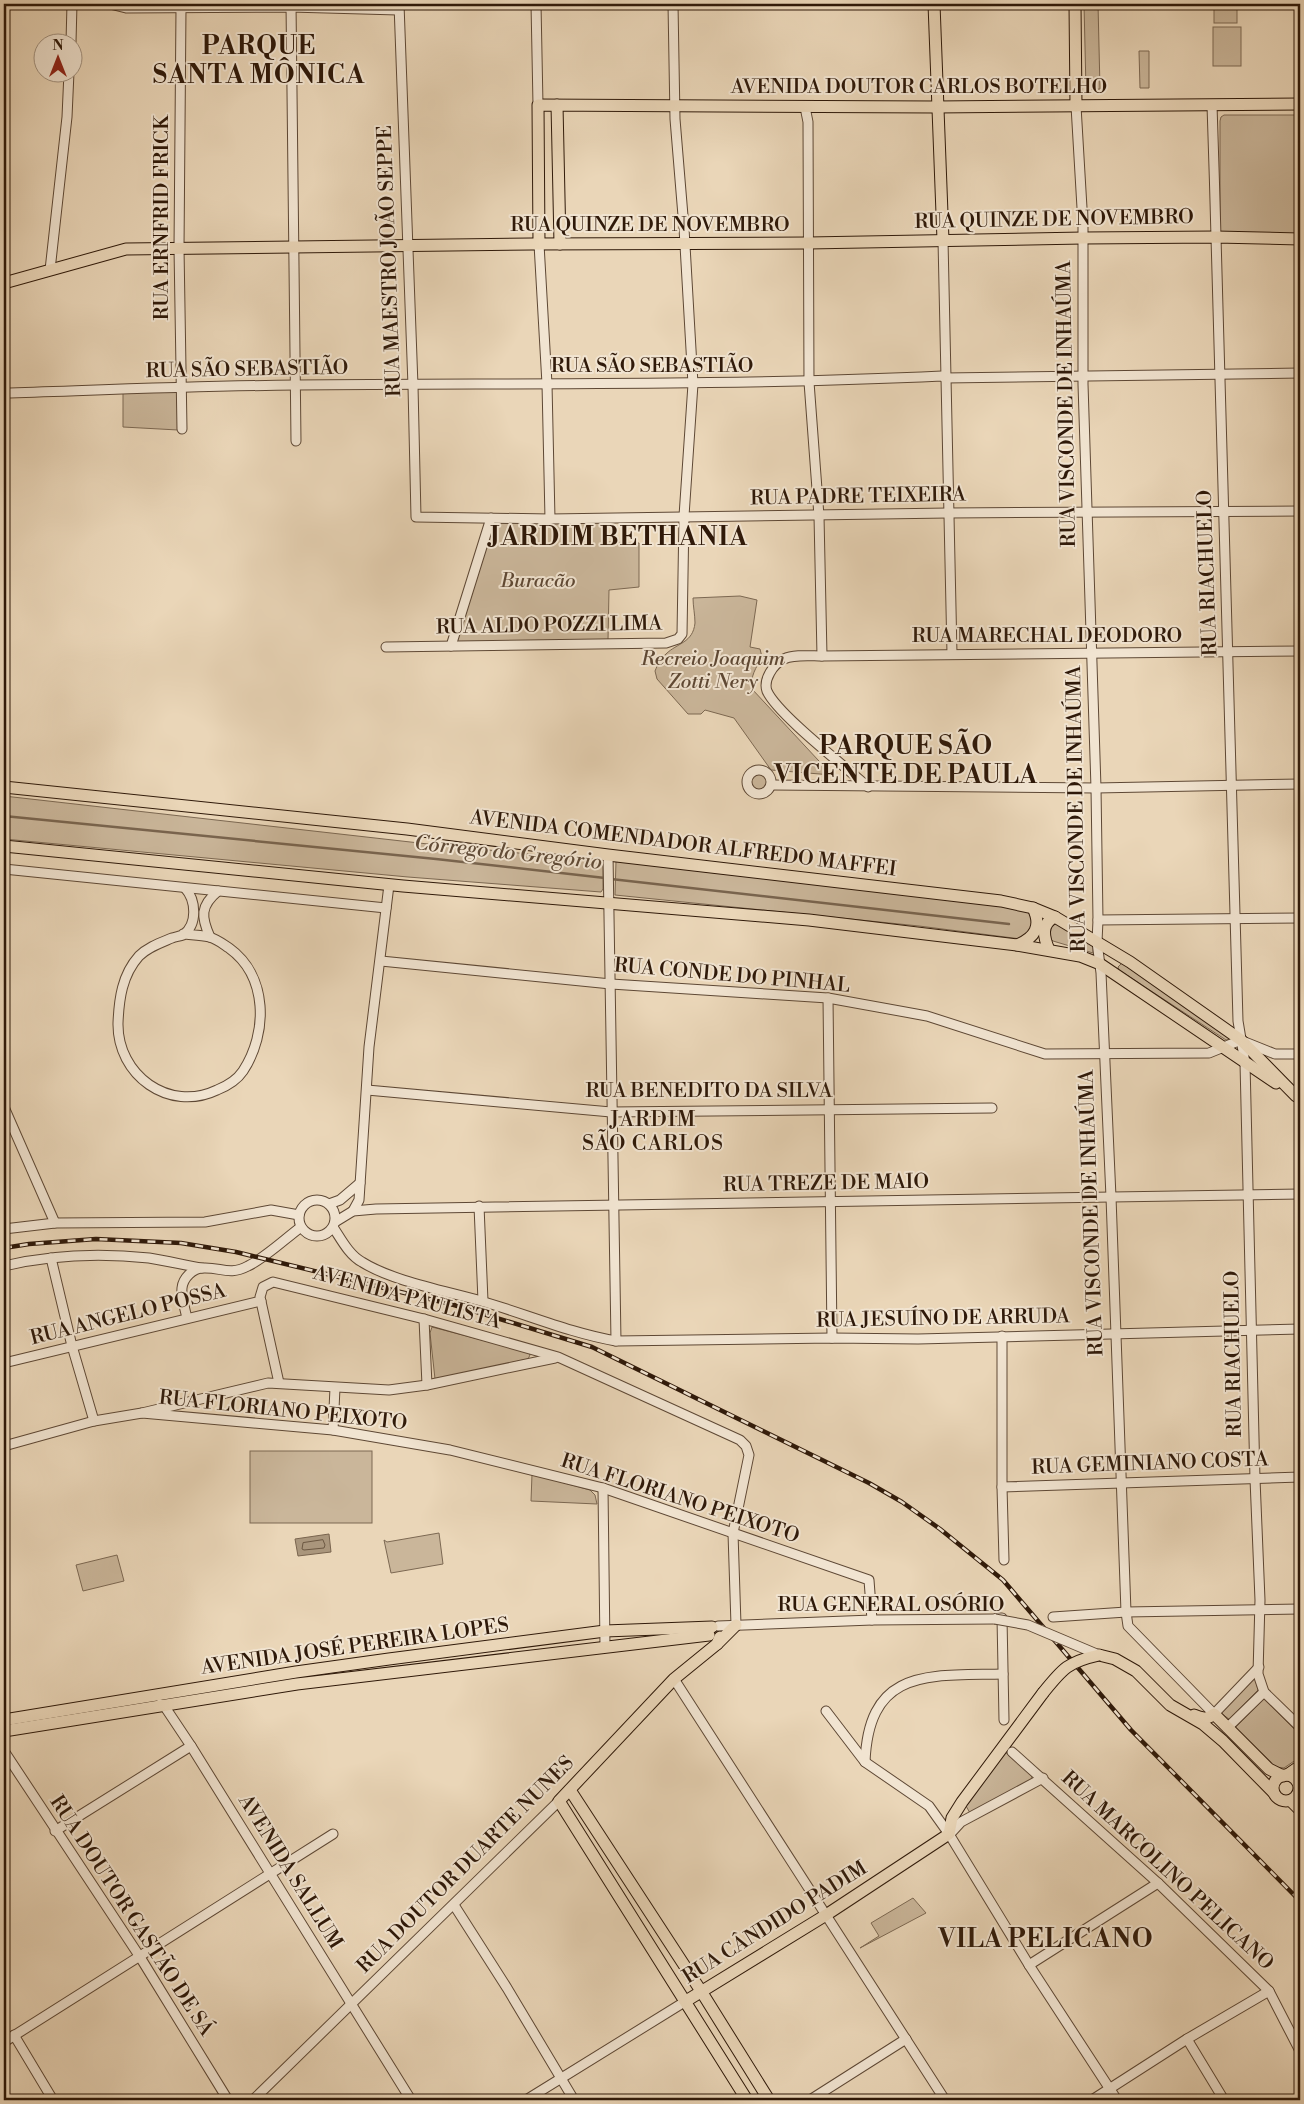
<svg xmlns="http://www.w3.org/2000/svg" width="1304" height="2104" font-family="'Libre Bodoni',serif">
	<rect width="100%" height="100%" fill="#ead6b8"/>
	<filter id="stains"><feTurbulence type="fractalNoise" baseFrequency=".004" numOctaves="4"/><feColorMatrix values="0 0 0 0 .2 0 0 0 0 .09 0 0 0 0 .02 0 0 0 .5 -.17"/></filter>
	<radialGradient id="worn" r=".72"><stop offset=".6" stop-color="#630" stop-opacity="0"/><stop offset="1" stop-color="#630" stop-opacity=".3"/></radialGradient>
	<g fill="#cab69a" stroke="#7c6852">
		<polygon points="1084,4 1098,4 1100,89 1086,90"/>
		<rect x="1214" y="4" width="23" height="19"/>
		<rect x="1213" y="27" width="28" height="39"/>
		<polygon points="1139,51 1149,51 1149,88 1140,88"/>
		<polygon points="1224,115 1300,115 1300,236 1224,235 1220,230 1220,121 1221,117"/>
		<polygon points="123,392 175,392 177,394 178,430 123,427"/>
		<polygon points="494,520 608,522 607,542 639,543 639,587 609,590 608,640 456,643"/>
		<path d="M740,596L757,600L750,647L760,649L762,657C756,668 750,676 752,689L832,775L771,770L734,718L705,710L701,714H688L657,679L655,671C658,664 660,659 666,654C677,643 693,643 695,623C695,615 693,606 693,598Z"/>
		<circle cx="759" cy="782" r="11"/>
		<polygon points="4,796 428,844 599,861 603,862 603,889 601,892 408,877 4,839"/>
		<polygon points="616,861 1025,909 1031,914 1033,927 1021,939 919,926 615,895"/>
		<polygon points="1056,923 1093,946 1093,953 1053,941 1049,937 1048,929"/>
		<polygon points="1122,963 1230,1039 1226,1040 1119,970 1118,967"/>
		<polygon points="432,1327 528,1352 530,1355 528,1359 435,1379 430,1333"/>
		<rect x="250" y="1451" width="122" height="72"/>
		<polygon points="532,1474 590,1490 595,1495 597,1504 531,1501"/>
		<polygon points="439,1533 443,1564 391,1573 384,1540 387,1542"/>
		<polygon points="117,1555 124,1581 83,1591 76,1565"/>
		<polygon points="1256,1674 1255,1678 1258,1690 1229,1719 1219,1712"/>
		<polygon points="1264,1699 1300,1735 1300,1757 1284,1768 1275,1767 1234,1729"/>
		<polygon points="1005,1752 1030,1773 1032,1777 1030,1782 970,1813 966,1806"/>
		<polygon points="913,1898 926,1913 860,1948 879,1936 871,1923"/>
	</g>
	<polygon fill="#aa967c" stroke="#79644e" points="329,1534 331,1552 298,1556 295,1539"/>
	<g fill="none" stroke-linecap="round" stroke-linejoin="round">
		<polygon stroke="#6c5842" stroke-width="1" points="323,1540 325,1545 324,1548 304,1550 302,1549 303,1543"/>
		<g stroke="#79644e" stroke-width="2.5">
			<polyline points="4,816 436,859 605,878"/>
			<polyline points="611,879 1009,924"/>
		</g>
		<g stroke="#5e4835" stroke-width="11">
			<g id="minor">
				<polyline points="110,4 126,8 290,7 398,10"/>
				<polyline points="291,4 296,441"/>
				<polyline points="399,4 413,386 416,517 550,519 948,513 1300,511"/>
				<polyline points="536,4 538,105"/>
				<polyline points="181,8 179,248 182,429"/>
				<polyline points="71,42 72,4"/>
				<path d="M1212,105C1222,410 1229,715 1238,1021L1245,1063L1255,1479L1260,1600L1258,1674L1264,1692L1300,1727"/>
				<polyline points="1076,106 1083,225 1083,384 1096,788 1098,920 1097,942 1101,973 1111,1197 1126,1612 1128,1626 1214,1714 1259,1667"/>
				<polyline points="805,107 808,122 809,382 819,516 822,656"/>
				<polyline points="943,240 952,654"/>
				<polyline points="539,244 547,384 550,519"/>
				<polyline points="50,270 67,117 69,72"/>
				<path d="M4,393C101,390 199,386 296,385C511,383 727,386 942,376L945,378L1300,373"/>
				<polyline points="451,646 491,518"/>
				<polyline points="386,647 666,643 678,639 682,634 684,516 693,384 684,228 675,119 673,4"/>
				<circle cx="759" cy="782" r="12"/>
				<polyline points="772,785 1096,788 1300,784"/>
				<path d="M868,787C847,768 777,714 767,691C763,680 773,664 784,659C794,654 811,656 822,656L1300,651"/>
				<polyline points="608,855 616,1341"/>
				<polyline points="4,869 386,908"/>
				<polyline points="1098,920 1300,918"/>
				<path d="M183,934C192,935 201,935 209,937C217,939 223,944 229,948C268,976 268,1033 243,1071C237,1080 227,1086 217,1090C169,1113 117,1075 118,1023C119,999 122,975 139,956C148,947 160,943 172,938C175,937 180,936 183,935C198,924 196,900 185,888"/>
				<path d="M210,937C201,917 200,906 218,891"/>
				<polyline points="381,961 611,984 828,998 927,1016 1045,1054 1209,1053 1241,1040"/>
				<polyline points="828,998 832,1338"/>
				<polyline points="1245,1042 1275,1054 1300,1054"/>
				<polyline points="367,1090 611,1112 992,1108"/>
				<polyline points="4,1107 55,1223"/>
				<circle cx="317" cy="1218" r="18"/>
				<polyline points="329,1204 340,1200 360,1183"/>
				<polyline points="479,1206 483,1301"/>
				<polyline points="353,1211 359,1200 369,1047 389,885"/>
				<polyline points="335,1222 353,1211 376,1209 1300,1194"/>
				<path d="M333,1227C341,1239 349,1255 362,1262C392,1281 446,1291 481,1301C526,1314 570,1333 616,1341L832,1338L918,1339L1300,1329"/>
				<polyline points="4,1229 55,1223 205,1222 271,1210 299,1215"/>
				<polyline points="51,1258 72,1346 94,1421"/>
				<path d="M4,1266C50,1255 102,1253 149,1258C167,1261 185,1265 202,1268"/>
				<path d="M187,1318C185,1309 181,1297 182,1288C183,1278 193,1268 203,1268C221,1267 229,1276 248,1266C265,1258 286,1238 301,1227"/>
				<polyline points="424,1319 427,1385"/>
				<polyline points="1002,1336 1002,1487 1004,1560"/>
				<polyline points="4,1363 261,1301"/>
				<polyline points="279,1383 260,1297 263,1287 273,1282 424,1319 558,1357 740,1440 746,1446 749,1455 733,1533 736,1625"/>
				<polyline points="142,1413 333,1430 450,1450 603,1488 869,1580 872,1620"/>
				<polyline points="333,1430 335,1388"/>
				<polyline points="4,1446 94,1421 142,1413 268,1383 389,1390 427,1385 555,1358"/>
				<polyline points="1002,1487 1300,1477"/>
				<polyline points="603,1488 605,1647"/>
				<polyline points="1053,1617 1126,1612 1300,1609"/>
				<polyline points="997,1618 1002,1618 1004,1720"/>
				<polyline points="718,1626 872,1620 995,1619"/>
				<polyline points="674,1679 945,2100"/>
				<polyline points="160,1704 165,1707 191,1746 411,2100"/>
				<polyline points="826,1711 865,1762 929,1806 949,1834 1029,1965 1117,2100"/>
				<polyline points="1227,1728 1264,1692"/>
				<polyline points="4,1751 140,1957 228,2100"/>
				<polyline points="1012,1752 1158,1883 1269,1991 1300,2051"/>
				<path d="M865,1762C869,1667 929,1676 1003,1674"/>
				<polyline points="55,1831 191,1746"/>
				<polyline points="950,1834 961,1822 1043,1778"/>
				<polyline points="454,1905 507,1988 574,2100"/>
				<polyline points="1029,1965 1158,1883"/>
				<polyline points="14,2035 53,2100"/>
				<polyline points="1187,2039 1224,2100"/>
				<polyline points="4,2042 333,1834"/>
				<polyline points="253,2100 559,1801"/>
				<polyline points="526,2100 686,2001"/>
				<polyline points="810,2100 906,2039"/>
				<polyline points="1092,2100 1187,2039 1269,1991"/>
			</g>
		</g>
		<g stroke="#2f1909" stroke-width="13">
			<g id="major">
				<polyline points="934,4 943,240"/>
				<polyline points="1075,4 1076,106"/>
				<polyline points="557,105 560,244"/>
				<polyline points="539,244 538,105 936,107 1300,104"/>
				<polyline points="4,283 126,249 531,244 808,243 1083,238 1216,237 1300,239"/>
				<polyline points="4,787 407,829 608,855 1001,901 1033,908 1055,917 1130,962 1241,1040 1296,1096"/>
				<polyline points="4,846 403,886 809,920 1017,945 1080,956 1100,964 1276,1083"/>
				<path d="M1017,945C1035,938 1042,926 1033,908"/>
				<path d="M1049,950C1044,938 1040,924 1055,917"/>
				<polyline points="720,1637 717,1644 674,1679 559,1801 747,2100"/>
				<polyline points="717,1644 736,1625"/>
				<polyline points="1099,1655 1115,1659 1136,1671 1170,1705 1203,1724 1223,1741 1273,1792"/>
				<path d="M1194,1715C1201,1718 1208,1720 1214,1714L1269,1769L1283,1776"/>
				<polyline points="4,1720 296,1672 389,1659 605,1631 712,1627"/>
				<polyline points="4,1731 297,1684 709,1635"/>
				<polyline points="1287,1775 1300,1766"/>
				<circle cx="1286" cy="1788" r="13"/>
				<polyline points="570,1790 701,1991 769,2100"/>
				<polyline points="1291,1801 1300,1810"/>
				<polyline points="686,2001 826,1915 949,1834 952,1818 962,1802 1043,1693"/>
			</g>
		</g>
		<use href="#minor" stroke="#f1e4d1" stroke-width="9"/>
		<use href="#major" stroke="#ead6b8" stroke-width="11"/>
		<g stroke="#2f1909" stroke-width="4.5">
			<polyline id="rail" points="4,1248 29,1244 96,1239 181,1243 236,1252 454,1305 592,1347 869,1483 902,1502 940,1529 1003,1580 1131,1730 1300,1901"/>
		</g>
		<use href="#rail" stroke="#f1e4d1" stroke-width="2.5" stroke-dasharray="8" stroke-linecap="butt"/>
		<g stroke="#5e4835" stroke-width="11" stroke-linecap="butt">
			<polyline id="minor-bridge" points="995,1619 1028,1625 1099,1655"/>
		</g>
		<g stroke="#2f1909" stroke-width="13" stroke-linecap="butt">
			<path id="major-bridge" d="M1043,1693C1063,1668 1068,1662 1099,1655"/>
		</g>
		<use href="#minor-bridge" stroke="#f1e4d1" stroke-width="9"/>
		<use href="#major-bridge" stroke="#ead6b8" stroke-width="11"/>
	</g>
	<g text-anchor="middle" dominant-baseline="central" stroke-width="4" stroke-linejoin="round" paint-order="stroke">
		<g font-size="20" fill="#2f1909" stroke="#f1e4d1">
			<text x="919" y="87">AVENIDA DOUTOR CARLOS BOTELHO</text>
			<text transform="translate(162 218) rotate(-90)">RUA ERNFRID FRICK</text>
			<text transform="translate(1054 220) rotate(-1)">RUA QUINZE DE NOVEMBRO</text>
			<text x="650" y="225">RUA QUINZE DE NOVEMBRO</text>
			<text transform="translate(390 261) rotate(-92)">RUA MAESTRO JOÃO SEPPE</text>
			<text x="652" y="366">RUA SÃO SEBASTIÃO</text>
			<text transform="translate(247 370) rotate(-1)">RUA SÃO SEBASTIÃO</text>
			<text transform="translate(1067 404) rotate(-91)">RUA VISCONDE DE INHAÚMA</text>
			<text transform="translate(858 497) rotate(-1)">RUA PADRE TEIXEIRA</text>
			<text transform="translate(1208 573) rotate(-92)">RUA RIACHUELO</text>
			<text transform="translate(549 626) rotate(-1)">RUA ALDO POZZI LIMA</text>
			<text x="1047" y="636">RUA MARECHAL DEODORO</text>
			<text transform="translate(1077 809) rotate(-91)">RUA VISCONDE DE INHAÚMA</text>
			<text transform="translate(683 844) rotate(7)">AVENIDA COMENDADOR ALFREDO MAFFEI</text>
			<text transform="translate(732 976) rotate(5)">RUA CONDE DO PINHAL</text>
			<text x="709" y="1091">RUA BENEDITO DA SILVA</text>
			<text transform="translate(826 1184) rotate(-1)">RUA TREZE DE MAIO</text>
			<text transform="translate(1092 1213) rotate(-92)">RUA VISCONDE DE INHAÚMA</text>
			<text transform="translate(407 1298) rotate(15)">AVENIDA PAULISTA</text>
			<text transform="translate(128 1315) rotate(-14)">RUA ANGELO POSSA</text>
			<text transform="translate(943 1319) rotate(-1)">RUA JESUÍNO DE ARRUDA</text>
			<text transform="translate(1234 1354) rotate(-91)">RUA RIACHUELO</text>
			<text transform="translate(283 1411) rotate(6)">RUA FLORIANO PEIXOTO</text>
			<text transform="translate(1150 1464) rotate(-2)">RUA GEMINIANO COSTA</text>
			<text transform="translate(680 1499) rotate(18)">RUA FLORIANO PEIXOTO</text>
			<text x="891" y="1605">RUA GENERAL OSÓRIO</text>
			<text transform="translate(355 1647) rotate(-8)">AVENIDA JOSÉ PEREIRA LOPES</text>
			<text transform="translate(466 1865) rotate(-45)">RUA DOUTOR DUARTE NUNES</text>
			<text transform="translate(1167 1871) rotate(43)">RUA MARCOLINO PELICANO</text>
			<text transform="translate(290 1872) rotate(58)">AVENIDA SALLUM</text>
			<text transform="translate(131 1916) rotate(57)">RUA DOUTOR GASTÃO DE SÁ</text>
			<text transform="translate(775 1923) rotate(-32)">RUA CÂNDIDO PADIM</text>
		</g>
		<g font-size="20" font-style="italic" fill="#5e4834" stroke="#f1e4d1">
			<text x="538" y="581">Buracão</text>
			<text x="713" y="659">Recreio Joaquim<tspan x="713" dy="23">Zotti Nery</tspan></text>
		</g>
		<g font-size="21" font-style="italic" fill="#604b37" stroke="#f1e4d1">
			<text transform="translate(508 853) rotate(6)">Córrego do Gregório</text>
		</g>
		<g font-size="21" letter-spacing="1" fill="#2f1909" stroke="#f1e4d1">
			<text x="653" y="1120">JARDIM<tspan x="653" dy="24">SÃO CARLOS</tspan></text>
		</g>
		<g font-size="25" font-weight="bold" letter-spacing="1" fill="#2f1909" stroke="#f1e4d1">
			<text x="259" y="46">PARQUE<tspan x="259" dy="29">SANTA MÔNICA</tspan></text>
			<text x="619" y="537">JARDIM BETHANIA</text>
			<text x="906" y="746">PARQUE SÃO<tspan x="906" dy="29">VICENTE DE PAULA</tspan></text>
			<text x="1046" y="1939">VILA PELICANO</text>
		</g>
	</g>
	<rect width="1304" height="2104" fill="none" stroke="#ead6b8" stroke-width="20"/>
	<rect x="5" y="5" width="1294" height="2094" fill="none" stroke="#2f1909" stroke-width="2.5"/>
	<rect x="10" y="10" width="1284" height="2084" fill="none" stroke="#2f1909"/>
	<g transform="translate(58 58)"><circle r="24" fill="#f1e4d1" stroke="#a39381"/>
	<path d="M0-4L9 19L0 12L-9 19Z" fill="#8f2418"/>
	<text y="-8" font-size="14" font-weight="bold" text-anchor="middle" fill="#2f1909">N</text>
	</g>
	<rect width="100%" height="100%" filter="url(#stains)"/>
	<rect width="100%" height="100%" fill="url(#worn)"/>
</svg>
